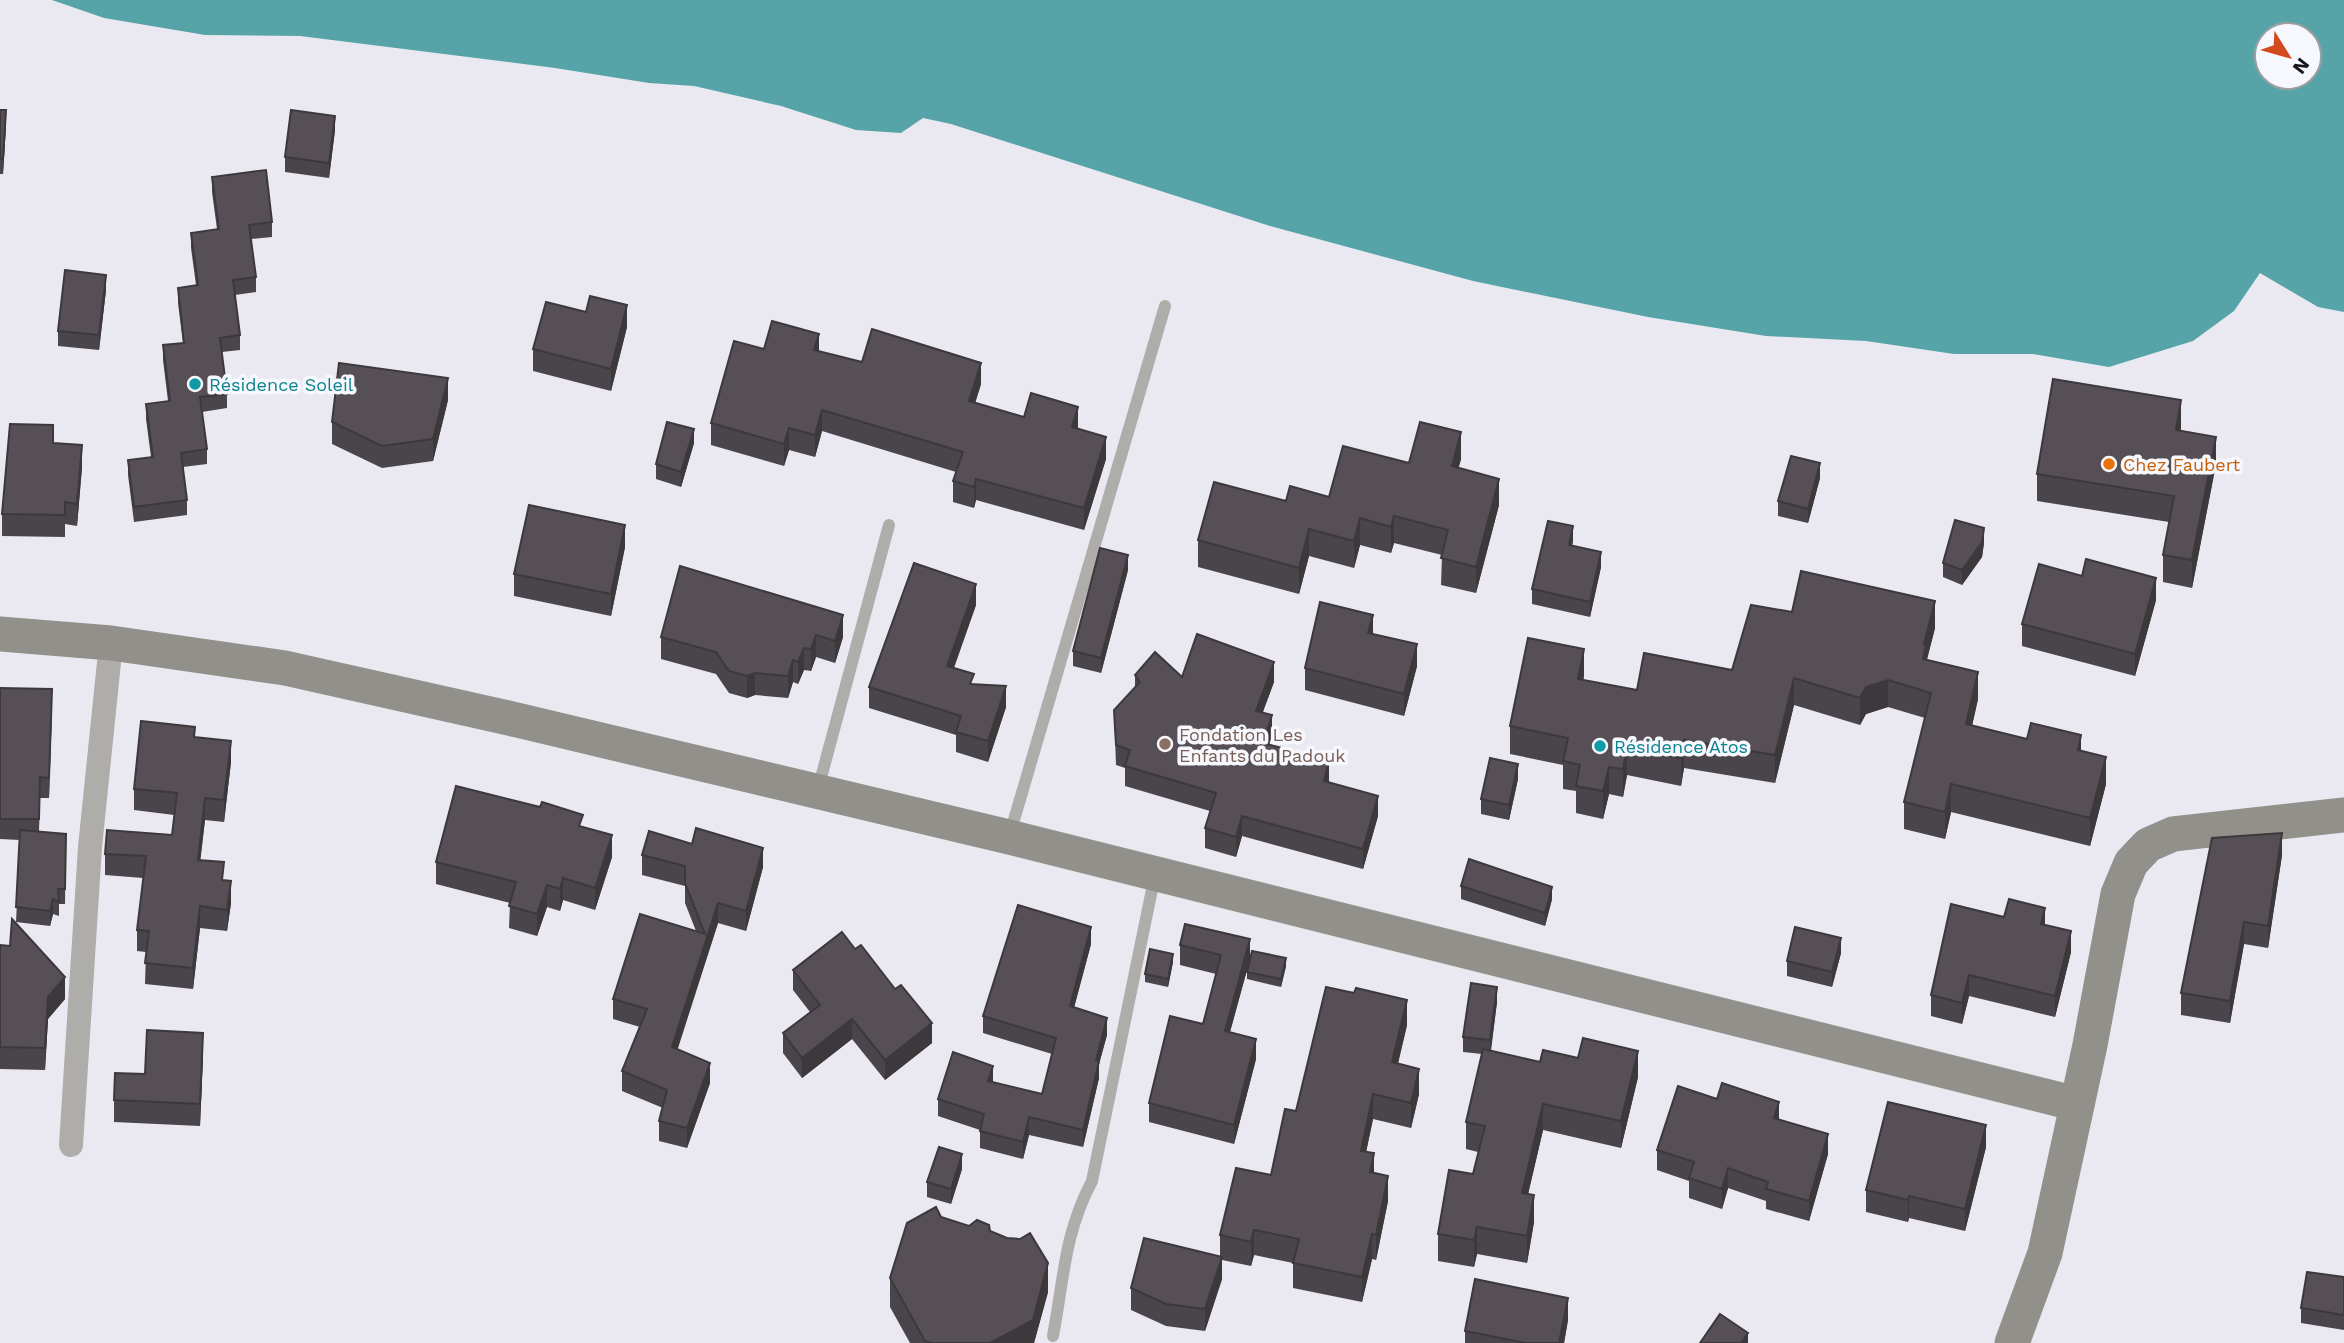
<svg xmlns="http://www.w3.org/2000/svg" width="2344" height="1343" font-family="'Work Sans',sans-serif">
	<rect width="100%" height="100%" fill="#eae9f2"/>
	<path fill="#57a4a8" fill-rule="evenodd" d="M52,0H2344V312L2318,307L2260,273L2234,311L2193,341L2109,367L2033,354H1954L1866,341L1766,336L1648,317L1473,281L1270,226L951,124L923,118L901,133L856,130L781,106L694,86L649,83L555,68L300,36L205,35L104,18ZM2267,35H2309V77H2267Z"/>
	<g fill="none" stroke-linecap="round" stroke-linejoin="round">
		<g stroke="#afadaa" stroke-width="12">
			<polyline points="818,789 889,525"/>
			<polyline points="1009,837 1165,306"/>
			<path d="M1053,1336C1064,1278 1064,1234 1092,1181L1155,875"/>
		</g>
		<polyline stroke="#afadaa" stroke-width="24" points="71,1145 90,847 111,643"/>
		<g stroke="#92908a" stroke-width="35">
			<polyline points="0,634 111,643 285,668 517,720 1009,837 2077,1104"/>
			<polyline points="2012,1343 2045,1253 2090,1045 2118,894 2131,863 2148,845 2173,834 2344,815"/>
		</g>
	</g>
	<g fill="#4a454a">
		<polygon points="0,110 6,125 3,174 0,174"/>
		<polygon points="335,130 329,178 285,172 285,157"/>
		<polygon points="212,177 272,222 272,237 251,239 256,277 256,292 235,295 240,335 240,350 222,352 227,394 227,408 202,412 207,449 207,464 183,467 187,500 187,515 134,522 128,475 128,460 151,457 146,419 146,404 168,401 163,360 163,345 183,343 178,303 178,288 196,285 191,248 191,233 217,229 212,192"/>
		<polygon points="106,290 99,350 58,346 58,331"/>
		<polygon points="627,327 611,391 533,371 533,349"/>
		<polygon points="764,349 819,351 862,362 981,384 975,403 1024,417 1078,428 1106,459 1084,530 976,500 974,508 953,502 953,481 956,472 822,431 815,457 789,450 784,466 711,445 711,423"/>
		<polygon points="448,400 433,461 382,468 332,444 332,422"/>
		<polygon points="2181,427 2181,431 2216,464 2192,588 2163,582 2163,555 2169,522 2037,501 2037,474"/>
		<polygon points="53,443 82,467 77,526 65,524 65,537 2,536 2,514"/>
		<polygon points="694,443 681,487 656,479 656,464"/>
		<polygon points="1461,459 1458,468 1499,505 1476,593 1441,585 1442,555 1394,543 1391,553 1360,545 1354,568 1309,556 1299,594 1198,567 1198,540 1286,501 1329,497 1409,463"/>
		<polygon points="1820,478 1808,523 1778,516 1778,501"/>
		<polygon points="1573,541 1572,546 1601,567 1590,617 1532,604 1532,589"/>
		<polygon points="1984,543 1982,557 1962,585 1943,577 1943,563"/>
		<polygon points="625,547 611,616 514,596 514,574"/>
		<polygon points="680,566 843,637 835,663 816,657 811,671 804,670 798,684 793,682 788,698 755,695 747,698 729,693 716,674 661,659 661,637"/>
		<polygon points="1128,570 1101,673 1073,666 1073,651"/>
		<polygon points="2156,600 2135,676 2022,646 2022,624"/>
		<polygon points="976,605 954,668 974,685 1006,707 988,762 956,752 956,735 869,708 869,687"/>
		<polygon points="1792,612 1935,628 1927,660 1978,699 1972,726 2027,739 2081,750 2106,784 2090,846 1951,812 1945,839 1904,829 1904,802 1925,718 1888,707 1866,714 1860,725 1794,705 1775,783 1684,768 1681,786 1627,775 1623,797 1609,794 1603,819 1576,813 1576,791 1563,789 1563,765 1510,754 1510,726 1584,676 1583,680 1637,690 1732,670"/>
		<polygon points="1373,634 1417,666 1404,716 1305,690 1305,668"/>
		<polygon points="1135,675 1274,682 1262,713 1272,735 1269,745 1329,781 1329,783 1378,816 1363,869 1242,836 1236,857 1205,848 1205,828 1210,811 1125,786 1125,768 1116,765 1114,710 1135,687"/>
		<polygon points="0,688 52,710 49,798 40,798 39,832 66,834 65,904 59,904 59,916 53,914 50,926 16,922 20,840 0,839"/>
		<polygon points="195,737 231,762 224,822 205,820 200,860 224,881 231,903 227,931 200,928 193,989 145,984 146,952 137,951 137,930 143,878 105,875 105,854 172,835 174,815 134,810 134,789"/>
		<polygon points="1518,779 1509,820 1481,814 1481,799"/>
		<polygon points="583,827 612,857 595,910 563,900 560,911 547,907 537,936 509,928 510,903 436,884 436,862"/>
		<polygon points="642,855 763,867 746,931 718,923 677,1049 710,1083 687,1148 659,1141 659,1121 663,1108 622,1091 622,1071 640,1027 613,1019 613,999 696,931 685,903 685,886 642,875"/>
		<polygon points="2282,855 2268,948 2244,944 2230,1023 2181,1015 2181,993"/>
		<polygon points="1461,886 1552,899 1545,926 1461,899"/>
		<polygon points="2004,917 2045,925 2071,952 2055,1017 1969,996 1962,1024 1931,1016 1931,995"/>
		<polygon points="1091,944 1074,1007 1107,1035 1099,1064 1099,1078 1083,1147 1029,1135 1023,1159 980,1148 980,1130 938,1116 938,1099 993,1083 1042,1094 1052,1054 983,1033 983,1016"/>
		<polygon points="0,945 65,999 48,1019 45,1070 0,1069"/>
		<polygon points="1180,945 1250,959 1230,1032 1256,1059 1234,1144 1149,1122 1149,1103 1203,1024 1216,974 1180,965"/>
		<polygon points="855,949 932,1043 885,1080 852,1039 802,1078 783,1053 783,1033 810,1012 793,990 793,970"/>
		<polygon points="1841,953 1832,987 1787,976 1787,961"/>
		<polygon points="1173,962 1168,987 1145,982 1145,974"/>
		<polygon points="1286,966 1281,987 1247,979 1247,972"/>
		<polygon points="1497,1002 1491,1051 1540,1062 1638,1077 1621,1148 1543,1130 1528,1194 1534,1222 1527,1263 1477,1254 1474,1267 1438,1261 1438,1234 1473,1174 1478,1152 1466,1149 1466,1122 1482,1054 1463,1052 1463,1037"/>
		<polygon points="1407,1025 1398,1064 1419,1094 1411,1128 1373,1119 1366,1152 1374,1173 1388,1201 1376,1260 1372,1259 1362,1302 1293,1288 1293,1263 1254,1255 1251,1266 1222,1260 1222,1279 1205,1331 1166,1326 1131,1310 1131,1288 1220,1256 1220,1235 1271,1175 1296,1111"/>
		<polygon points="203,1055 200,1126 114,1122 114,1100 145,1074"/>
		<polygon points="1779,1120 1828,1154 1809,1221 1766,1209 1766,1201 1728,1188 1722,1209 1689,1198 1689,1181 1657,1170 1657,1150"/>
		<polygon points="1986,1147 1965,1231 1909,1218 1908,1222 1866,1212 1866,1190"/>
		<polygon points="962,1169 951,1204 927,1197 927,1182"/>
		<polygon points="941,1217 969,1226 990,1231 1048,1292 1034,1343 910,1343 890,1307 890,1278"/>
		<polygon points="2344,1277 2344,1330 2301,1323 2301,1308"/>
		<polygon points="1568,1320 1564,1343 1465,1343 1465,1331"/>
	</g>
	<g fill="#3c383c">
		<polygon points="6,110 6,125 3,174 3,159"/>
		<polygon points="335,116 335,130 329,178 329,163"/>
		<polygon points="106,275 106,290 99,350 99,335"/>
		<polygon points="627,305 627,327 611,391 611,369"/>
		<polygon points="819,334 819,356 814,350"/>
		<polygon points="981,363 981,384 969,423 969,401"/>
		<polygon points="448,378 448,400 433,461 433,439"/>
		<polygon points="2181,400 2181,427 2176,457 2176,430"/>
		<polygon points="1078,407 1078,429 1072,427"/>
		<polygon points="822,410 822,431 815,457 815,435"/>
		<polygon points="789,428 789,450 784,466 784,444"/>
		<polygon points="694,429 694,443 681,487 681,472"/>
		<polygon points="1461,432 1461,459 1452,493 1452,466"/>
		<polygon points="1106,437 1106,459 1084,530 1084,508"/>
		<polygon points="2216,437 2216,464 2192,588 2192,560"/>
		<polygon points="82,445 82,467 77,526 77,504"/>
		<polygon points="1820,463 1820,478 1808,523 1808,509"/>
		<polygon points="976,479 976,500 974,508 974,487"/>
		<polygon points="1499,479 1499,505 1476,593 1476,567"/>
		<polygon points="1394,516 1394,543 1391,553 1391,527"/>
		<polygon points="1360,518 1360,545 1354,568 1354,541"/>
		<polygon points="625,525 625,547 611,616 611,594"/>
		<polygon points="1573,526 1573,541 1569,560 1569,545"/>
		<polygon points="1984,528 1984,543 1982,557 1962,585 1962,570"/>
		<polygon points="1309,529 1309,556 1299,594 1299,568"/>
		<polygon points="1601,552 1601,567 1590,617 1590,602"/>
		<polygon points="1128,555 1128,570 1101,673 1101,658"/>
		<polygon points="2156,578 2156,600 2135,676 2135,654"/>
		<polygon points="976,584 976,605 947,686 947,666"/>
		<polygon points="1935,601 1935,628 1926,662 1923,687 1924,644"/>
		<polygon points="843,615 843,637 835,663 835,641"/>
		<polygon points="1373,615 1373,637 1368,633"/>
		<polygon points="816,635 816,657 811,671 811,649"/>
		<polygon points="1417,644 1417,666 1404,716 1404,694"/>
		<polygon points="804,648 804,670 798,684 798,662"/>
		<polygon points="1584,649 1584,676 1578,707 1578,679"/>
		<polygon points="793,660 793,682 788,698 788,676"/>
		<polygon points="1274,662 1274,682 1256,731 1256,711"/>
		<polygon points="1978,672 1978,699 1966,752 1966,724"/>
		<polygon points="755,673 755,695 747,698 747,676"/>
		<polygon points="1794,678 1794,705 1775,783 1775,755"/>
		<polygon points="1888,680 1888,707 1866,714 1860,725 1860,698 1866,687"/>
		<polygon points="1006,686 1006,707 988,762 988,741"/>
		<polygon points="52,689 52,710 49,798 49,778"/>
		<polygon points="1272,715 1272,735 1263,763 1263,743"/>
		<polygon points="2081,735 2081,762 2078,750"/>
		<polygon points="1684,740 1684,768 1681,786 1681,758"/>
		<polygon points="231,741 231,762 224,822 224,800"/>
		<polygon points="1627,748 1627,775 1623,797 1623,769"/>
		<polygon points="2106,757 2106,784 2090,846 2090,818"/>
		<polygon points="1329,761 1329,781 1324,801 1324,781"/>
		<polygon points="1518,764 1518,779 1509,820 1509,805"/>
		<polygon points="1609,767 1609,794 1603,819 1603,791"/>
		<polygon points="1951,784 1951,812 1945,839 1945,812"/>
		<polygon points="1378,796 1378,816 1363,869 1363,849"/>
		<polygon points="205,798 205,820 198,881 198,860"/>
		<polygon points="1242,816 1242,836 1236,857 1236,837"/>
		<polygon points="2282,833 2282,855 2268,948 2268,926"/>
		<polygon points="612,835 612,857 595,910 595,888"/>
		<polygon points="763,848 763,867 746,931 746,911"/>
		<polygon points="563,878 563,900 560,911 560,889"/>
		<polygon points="231,881 231,903 227,931 227,910"/>
		<polygon points="547,885 547,907 537,936 537,914"/>
		<polygon points="1552,887 1552,899 1545,926 1545,913"/>
		<polygon points="53,899 53,914 50,926 50,911"/>
		<polygon points="718,903 718,923 672,1067 672,1047"/>
		<polygon points="200,906 200,928 193,989 193,968"/>
		<polygon points="2045,908 2045,928 2041,924"/>
		<polygon points="2244,922 2244,944 2230,1023 2230,1001"/>
		<polygon points="1091,927 1091,944 1070,1023 1070,1006"/>
		<polygon points="2071,931 2071,952 2055,1017 2055,996"/>
		<polygon points="1841,938 1841,953 1832,987 1832,972"/>
		<polygon points="1250,939 1250,959 1225,1050 1225,1031"/>
		<polygon points="1173,954 1173,962 1168,987 1168,979"/>
		<polygon points="1286,958 1286,966 1281,987 1281,979"/>
		<polygon points="1969,975 1969,996 1962,1024 1962,1003"/>
		<polygon points="65,977 65,999 48,1019 45,1070 45,1048 48,997"/>
		<polygon points="1497,987 1497,1002 1490,1055 1490,1040"/>
		<polygon points="1407,1000 1407,1025 1392,1087 1392,1062"/>
		<polygon points="1107,1018 1107,1035 1099,1064 1099,1078 1083,1147 1083,1130 1096,1060"/>
		<polygon points="852,1019 852,1039 802,1078 802,1058"/>
		<polygon points="932,1023 932,1043 885,1080 885,1060"/>
		<polygon points="203,1033 203,1055 200,1126 200,1104"/>
		<polygon points="1256,1039 1256,1059 1234,1144 1234,1125"/>
		<polygon points="1638,1051 1638,1077 1621,1148 1621,1121"/>
		<polygon points="710,1063 710,1083 687,1148 687,1128"/>
		<polygon points="993,1066 993,1083 988,1081"/>
		<polygon points="1419,1069 1419,1094 1411,1128 1411,1103"/>
		<polygon points="1373,1094 1373,1119 1361,1176 1361,1151"/>
		<polygon points="1779,1102 1779,1122 1774,1118"/>
		<polygon points="1543,1104 1543,1130 1522,1220 1522,1193"/>
		<polygon points="1029,1117 1029,1135 1023,1159 1023,1142"/>
		<polygon points="1986,1125 1986,1147 1965,1231 1965,1209"/>
		<polygon points="1828,1134 1828,1154 1809,1221 1809,1201"/>
		<polygon points="1374,1153 1374,1178 1370,1172"/>
		<polygon points="962,1154 962,1169 951,1204 951,1189"/>
		<polygon points="1728,1168 1728,1188 1722,1209 1722,1189"/>
		<polygon points="1388,1176 1388,1201 1376,1260 1376,1235"/>
		<polygon points="1534,1195 1534,1222 1527,1263 1527,1236"/>
		<polygon points="1909,1196 1909,1218 1908,1222 1908,1200"/>
		<polygon points="1477,1227 1477,1254 1474,1267 1474,1240"/>
		<polygon points="1254,1230 1254,1255 1251,1266 1251,1242"/>
		<polygon points="1372,1234 1372,1259 1362,1302 1362,1277"/>
		<polygon points="1222,1257 1222,1279 1205,1331 1205,1309"/>
		<polygon points="1048,1263 1048,1292 1034,1343 990,1343"/>
		<polygon points="1568,1298 1568,1320 1564,1343 1559,1343"/>
		<polygon points="1748,1333 1748,1343 1741,1343"/>
	</g>
	<g fill="#565056" stroke="#3c383c" stroke-width="2">
		<polygon points="0,110 6,110 3,159 0,159"/>
		<polygon points="291,110 335,116 329,163 285,157"/>
		<polygon points="266,170 272,222 249,225 256,277 233,280 240,335 220,338 227,394 200,397 207,449 181,453 187,500 134,507 128,460 153,457 146,404 170,401 163,345 184,343 178,288 198,285 191,233 219,229 212,177"/>
		<polygon points="65,270 106,275 99,335 58,331"/>
		<polygon points="590,296 627,305 611,369 533,349 546,302 586,312"/>
		<polygon points="772,321 819,334 814,350 862,362 872,329 981,363 969,401 1024,417 1031,393 1078,407 1072,427 1106,437 1084,508 976,479 974,487 953,481 963,452 822,410 815,435 789,428 784,444 711,423 734,341 764,349"/>
		<polygon points="339,363 448,378 433,439 382,446 332,422"/>
		<polygon points="2053,379 2181,400 2176,430 2216,437 2192,560 2163,555 2174,496 2037,474"/>
		<polygon points="667,422 694,429 681,472 656,464"/>
		<polygon points="1420,422 1461,432 1452,466 1499,479 1476,567 1441,558 1448,530 1394,516 1391,527 1360,518 1354,541 1309,529 1299,568 1198,540 1214,482 1286,501 1290,486 1329,497 1343,446 1409,463"/>
		<polygon points="10,424 53,425 53,443 82,445 77,504 65,502 65,515 2,514"/>
		<polygon points="1791,456 1820,463 1808,509 1778,501"/>
		<polygon points="529,505 625,525 611,594 514,574"/>
		<polygon points="1955,520 1984,528 1982,542 1962,570 1943,563"/>
		<polygon points="1548,521 1573,526 1569,545 1601,552 1590,602 1532,589"/>
		<polygon points="1100,548 1128,555 1101,658 1073,651"/>
		<polygon points="2086,559 2156,578 2135,654 2022,624 2039,564 2082,576"/>
		<polygon points="914,563 976,584 947,666 974,674 970,684 1006,686 988,741 956,732 961,716 869,687"/>
		<polygon points="680,566 843,615 835,641 816,635 811,649 804,648 798,662 793,660 788,676 755,673 747,676 729,671 716,652 661,637"/>
		<polygon points="1801,571 1935,601 1924,644 1926,645 1923,659 1978,672 1966,724 2027,739 2031,723 2081,735 2078,750 2106,757 2090,818 1951,784 1945,812 1904,802 1931,693 1888,680 1866,687 1860,698 1794,678 1775,755 1684,740 1681,758 1627,748 1623,769 1609,767 1603,791 1576,786 1580,765 1563,761 1568,738 1510,726 1528,638 1584,649 1578,679 1637,690 1644,653 1732,670 1751,605 1792,612"/>
		<polygon points="1320,602 1373,615 1368,633 1417,644 1404,694 1305,668"/>
		<polygon points="1197,634 1274,662 1256,711 1272,715 1263,743 1329,761 1324,781 1378,796 1363,849 1242,816 1236,837 1205,828 1216,793 1125,766 1130,750 1116,745 1114,710 1140,682 1135,675 1155,652 1182,677"/>
		<polygon points="0,688 52,689 49,778 40,777 39,819 0,819"/>
		<polygon points="141,721 195,727 194,737 231,741 224,800 205,798 198,860 224,862 222,880 231,881 227,910 200,906 193,968 145,963 149,931 137,930 146,856 105,854 107,830 172,835 177,793 134,789"/>
		<polygon points="1490,758 1518,764 1509,805 1481,799"/>
		<polygon points="456,786 540,807 542,802 583,815 579,826 612,835 595,888 563,878 560,889 547,885 537,914 509,906 516,882 436,862"/>
		<polygon points="696,828 763,848 746,911 718,903 672,1047 710,1063 687,1128 659,1121 667,1090 622,1071 647,1009 613,999 640,914 705,934 685,883 685,866 642,855 649,831 692,844"/>
		<polygon points="20,830 66,834 65,889 58,889 59,902 53,899 50,911 16,907"/>
		<polygon points="2282,833 2268,926 2244,922 2230,1001 2181,993 2212,838"/>
		<polygon points="1469,859 1552,887 1545,913 1461,886"/>
		<polygon points="2009,899 2045,908 2041,924 2071,931 2055,996 1969,975 1962,1003 1931,995 1951,904 2004,917"/>
		<polygon points="1018,905 1091,927 1070,1006 1107,1018 1096,1060 1099,1061 1083,1130 1029,1117 1023,1142 980,1131 984,1114 938,1099 953,1052 993,1066 988,1081 1042,1094 1056,1038 983,1016"/>
		<polygon points="12,919 65,977 48,997 45,1048 0,1047 0,945 10,946"/>
		<polygon points="1185,924 1250,939 1225,1031 1256,1039 1234,1125 1149,1103 1170,1016 1203,1024 1221,955 1180,945"/>
		<polygon points="1795,927 1841,938 1832,972 1787,961"/>
		<polygon points="842,932 855,949 861,945 895,989 901,985 932,1023 885,1060 852,1019 802,1058 783,1033 820,1005 793,970"/>
		<polygon points="1150,949 1173,954 1168,979 1145,974"/>
		<polygon points="1252,951 1286,958 1281,979 1247,972"/>
		<polygon points="1471,983 1497,987 1490,1040 1463,1037"/>
		<polygon points="1326,987 1354,993 1356,988 1407,1000 1392,1062 1419,1069 1411,1103 1373,1094 1361,1151 1374,1153 1370,1172 1388,1176 1376,1235 1372,1234 1362,1277 1293,1263 1299,1239 1254,1230 1251,1242 1220,1235 1236,1168 1271,1175 1285,1109 1296,1111"/>
		<polygon points="147,1030 203,1033 200,1104 114,1100 115,1073 145,1074"/>
		<polygon points="1583,1038 1638,1051 1621,1121 1543,1104 1522,1193 1534,1195 1527,1236 1477,1227 1474,1240 1438,1234 1449,1170 1473,1174 1485,1126 1466,1122 1483,1049 1540,1062 1543,1050 1578,1058"/>
		<polygon points="1722,1083 1779,1102 1774,1118 1828,1134 1809,1201 1766,1189 1768,1182 1728,1168 1722,1189 1689,1178 1694,1162 1657,1150 1678,1086 1717,1099"/>
		<polygon points="1888,1102 1986,1125 1965,1209 1909,1196 1908,1200 1866,1190"/>
		<polygon points="939,1147 962,1154 951,1189 927,1182"/>
		<polygon points="936,1207 941,1217 969,1226 977,1220 989,1225 990,1231 1007,1238 1020,1239 1030,1233 1048,1263 1033,1320 990,1343 931,1343 925,1341 890,1278 907,1223"/>
		<polygon points="1144,1238 1222,1257 1205,1309 1166,1304 1131,1288"/>
		<polygon points="2307,1272 2344,1277 2344,1315 2301,1308"/>
		<polygon points="1475,1279 1568,1298 1559,1343 1526,1343 1465,1331"/>
		<polygon points="1720,1314 1748,1333 1741,1343 1700,1343"/>
	</g>
	<g fill="#0f9aa8" stroke="#f7f7fe" stroke-width="2.5">
		<circle cx="195" cy="384" r="7"/>
		<circle cx="1600" cy="746" r="7"/>
	</g>
	<circle fill="#e8710a" stroke="#f7f7fe" stroke-width="2.5" cx="2109" cy="464" r="7"/>
	<circle fill="#8d6e63" stroke="#f7f7fe" stroke-width="2.5" cx="1165" cy="744" r="7"/>
	<g text-anchor="middle" dominant-baseline="central" stroke-width="7" stroke-linejoin="round" paint-order="stroke">
		<g font-size="18" fill="#0d838f" stroke="#f7f7fe" text-anchor="start">
			<text x="209" y="384">Résidence Soleil</text>
			<text x="1614" y="746">Résidence Atos</text>
		</g>
		<g font-size="18" fill="#c56008" stroke="#f7f7fe" text-anchor="start">
			<text x="2123" y="464">Chez Faubert</text>
		</g>
		<g font-size="18" fill="#785e54" stroke="#f7f7fe" text-anchor="start">
			<text x="1179" y="734">Fondation Les<tspan x="1179" dy="21">Enfants du Padouk</tspan></text>
		</g>
	</g>
	<g transform="translate(2288 56) rotate(127)"><circle r="33" fill="#f7f7fe" stroke="#9e9ea3" stroke-width="2"/>
	<path d="M0-5L12 26L0 18L-12 26Z" fill="#d24a1d"/>
	<text y="-10" font-size="19" font-weight="bold" text-anchor="middle" fill="#18181b">N</text>
	</g>
</svg>
